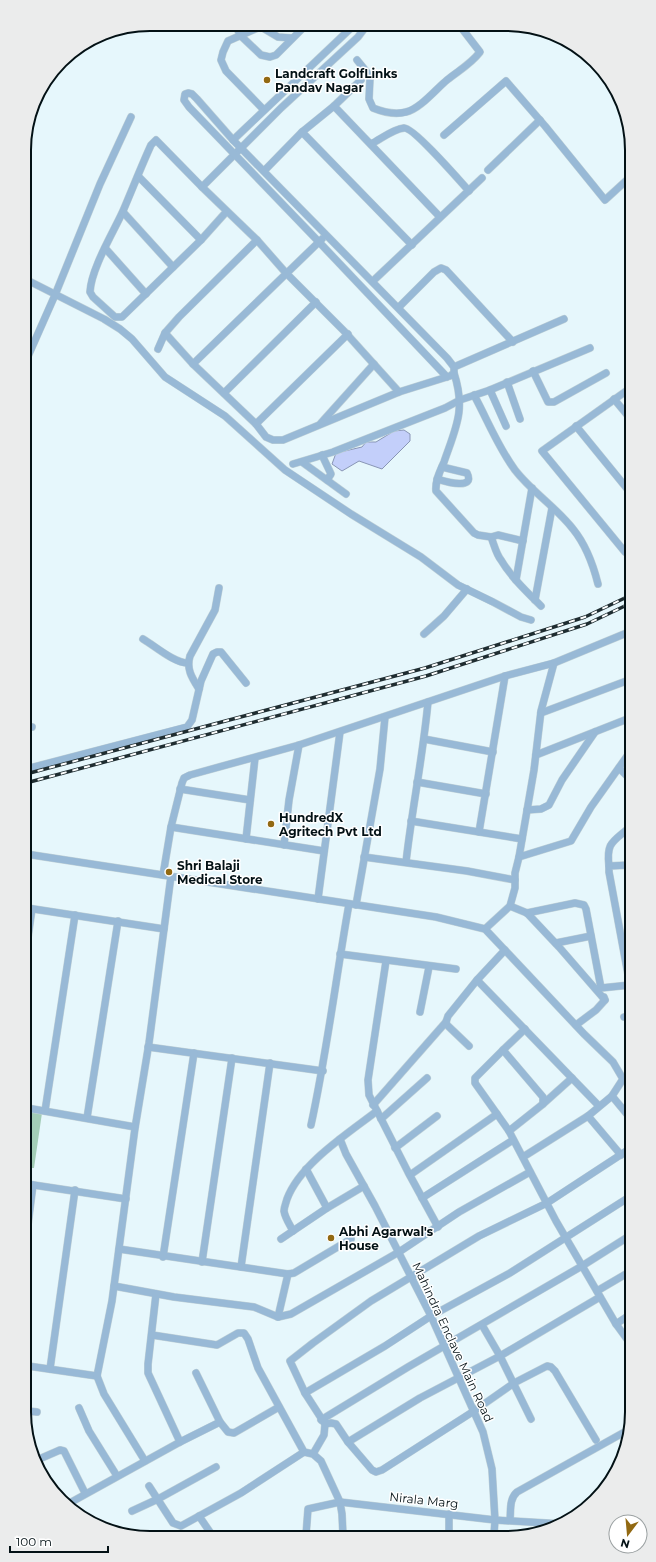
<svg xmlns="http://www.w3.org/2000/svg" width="656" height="1562" font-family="Montserrat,sans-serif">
	<rect width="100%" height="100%" fill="#e6f7fc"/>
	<polygon fill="#a3cdb7" points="27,1111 42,1113 34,1168 27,1168"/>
	<polygon fill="#c3cffa" stroke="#8996b5" points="404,430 410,434 410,441 382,469 359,461 342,471 332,464 336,453 362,447 366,442 376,442 394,431"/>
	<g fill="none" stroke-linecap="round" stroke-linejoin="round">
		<g stroke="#c2d2d7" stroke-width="8">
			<g id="minor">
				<polyline points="235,25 241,36 261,55 270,57 276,55 306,25"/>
				<polyline points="258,25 278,37 292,38"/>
				<polyline points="343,25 345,28 351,28 355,25"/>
				<polyline points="262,26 228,41 223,52 221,60 226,71 264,110"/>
				<path d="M357,60L366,71L370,78L369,99L373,108C383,112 395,115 406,112C420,109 436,89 447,80C458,71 471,64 480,52L460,26"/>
				<polyline points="334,106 361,80"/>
				<polyline points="302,132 412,245"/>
				<polyline points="444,135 506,81 545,126 605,200 628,179"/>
				<polyline points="233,140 351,28"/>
				<path d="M371,144C381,139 393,129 404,128C413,127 460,181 469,191"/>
				<polyline points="488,170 540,120"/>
				<polyline points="264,171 302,132 334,106 440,217"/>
				<polyline points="138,176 201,240"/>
				<polyline points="202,187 281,108 358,37 367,25"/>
				<path d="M227,211L201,240L122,317H115L93,297L90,292C91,269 113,233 123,211C132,190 141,167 151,145L156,140L202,187L257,240L286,273L344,331L399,392"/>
				<polyline points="123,212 173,267"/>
				<polyline points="257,240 179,317 165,333 193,364 256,424 266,437 273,440 283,440 399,392 450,376 454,373 454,367 447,358 233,140 197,99 192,94 188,93 185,94 184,100 189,107 319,242 447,377"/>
				<polyline points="105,248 146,294"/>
				<polyline points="25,279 104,319 120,329 132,339 165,377 225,416 285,470 351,514 421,557 458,585 493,602 521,617 531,620"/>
				<polyline points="373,281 482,178"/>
				<polyline points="399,307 434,272 441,268 446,270 513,342"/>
				<polyline points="158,349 165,333"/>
				<polyline points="25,363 55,295 100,184 131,117"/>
				<polyline points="193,364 322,239"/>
				<polyline points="454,367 564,319"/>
				<polyline points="533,371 548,402 554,402 606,373"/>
				<path d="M454,373C466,410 456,427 444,462C440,471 435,481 436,491L474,533L478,535L491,537C494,544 496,554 501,560C511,577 527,592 541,606"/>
				<polyline points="507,382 520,419"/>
				<polyline points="629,389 542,451 625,552 629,550"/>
				<polyline points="490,390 506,426"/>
				<polyline points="224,393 316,302"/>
				<path d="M474,395C488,421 498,447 515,470C532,492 556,507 573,529C586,545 593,564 598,584"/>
				<polyline points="614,399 629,417"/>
				<polyline points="321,423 374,364"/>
				<polyline points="256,424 348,334"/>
				<polyline points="576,426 629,491"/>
				<polyline points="322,455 331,474 327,480"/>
				<polyline points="302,462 346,494"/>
				<polyline points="293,464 333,452 445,408 460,400 490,390 590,348"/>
				<path d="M437,479C444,481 476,491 467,473L442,467"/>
				<polyline points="491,537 498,535 523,541"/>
				<polyline points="516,580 532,488"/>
				<polyline points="535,600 552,508"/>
				<polyline points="424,634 444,616 467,589"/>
				<path d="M143,639C155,646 174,663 188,663"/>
				<path d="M199,689C192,678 186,669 190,656L215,610L219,588"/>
				<polyline points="541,713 629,680"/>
				<polyline points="26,726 32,727"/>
				<polyline points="424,739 493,752"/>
				<polyline points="536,755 630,718"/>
				<polyline points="619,768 630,779"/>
				<polyline points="26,769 187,727 192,720 201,681 213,654 217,652 221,652 246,683"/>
				<polyline points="417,782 486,794"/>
				<polyline points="180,789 250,800"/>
				<polyline points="527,810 541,809 549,805 562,780 595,732"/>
				<polyline points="411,821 522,839"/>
				<polyline points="171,827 324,851"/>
				<polyline points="479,832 505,676"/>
				<polyline points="246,839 255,758"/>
				<polyline points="284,845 289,800 299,745"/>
				<polyline points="26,854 436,917 485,929 584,1034 613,1062 623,1079 612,1096 588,1116 523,1157"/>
				<polyline points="364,857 467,871 515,880"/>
				<polyline points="519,857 571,841 591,807 630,752"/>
				<path d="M406,862C412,809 423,756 428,702"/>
				<polyline points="630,865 609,866 609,872 630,985"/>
				<path d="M609,866C606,842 613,842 630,827"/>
				<polyline points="163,875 171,827 182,783 184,778 190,775 299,745 505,676 554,663 629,632"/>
				<polyline points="318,899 340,732"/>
				<polyline points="356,905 380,769 385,717"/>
				<polyline points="510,906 527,913 559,947 605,1000"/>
				<polyline points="27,908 164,929"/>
				<polyline points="527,913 575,903 584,905 586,909 601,988 630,985"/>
				<polyline points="485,929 510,906 515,888 515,873 519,857 534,770 541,711 554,663"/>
				<polyline points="556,943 591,936"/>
				<polyline points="27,944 32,909"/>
				<polyline points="340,954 456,969"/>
				<polyline points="386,961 368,1080 369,1095 408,1172 438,1227"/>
				<polyline points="477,980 599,1106"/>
				<polyline points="420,1012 429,967"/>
				<polyline points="624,1017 631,1015"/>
				<polyline points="576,1025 596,1010 605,1000 604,997"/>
				<polyline points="469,1046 447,1025 446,1022 448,1016 477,980 505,950"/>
				<polyline points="148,1047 323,1071"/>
				<polyline points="503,1050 475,1078 475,1083 509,1131 556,1221 616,1324 632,1346"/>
				<polyline points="612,1096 631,1119"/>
				<polyline points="543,1104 572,1078"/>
				<polyline points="373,1105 446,1022"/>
				<polyline points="27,1108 135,1127"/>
				<polyline points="45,1111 75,915"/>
				<polyline points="588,1116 621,1155"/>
				<polyline points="87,1118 118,921"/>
				<polyline points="381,1119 427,1078"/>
				<path d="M311,1125C327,1052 336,977 349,904"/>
				<polyline points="509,1131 543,1104 543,1097 503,1050 525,1029"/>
				<polyline points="340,1139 346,1154 375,1206 431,1316 483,1432 492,1469 495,1520 494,1534"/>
				<polyline points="395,1148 437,1116"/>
				<polyline points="306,1169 327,1208"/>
				<polyline points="410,1175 497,1114"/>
				<polyline points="27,1184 126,1199"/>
				<polyline points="422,1198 513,1140"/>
				<polyline points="28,1224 33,1185"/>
				<path d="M293,1231C290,1225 285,1218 284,1211C284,1207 286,1203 287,1199C300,1164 347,1134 377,1111"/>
				<polyline points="281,1239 327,1208 364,1186"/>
				<polyline points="119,1249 288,1274 294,1273 351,1239"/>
				<polyline points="163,1257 194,1053"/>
				<polyline points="202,1262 232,1058"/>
				<polyline points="241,1267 270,1063"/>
				<polyline points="114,1286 174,1297 254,1307 278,1317 291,1314 399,1252 459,1212 530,1172"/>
				<polyline points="597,1291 631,1271"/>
				<polyline points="156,1294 148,1364 148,1373 180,1442"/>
				<polyline points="278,1317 288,1274"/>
				<polyline points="616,1324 631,1314"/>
				<polyline points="482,1325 500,1356 531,1419"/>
				<polyline points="152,1335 217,1345 238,1333 244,1333 248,1339 258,1368 304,1452 313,1454 321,1461 340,1502 342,1514 343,1535"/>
				<polyline points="28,1366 97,1376 112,1301 135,1128 149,1043 171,876"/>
				<polyline points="50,1369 75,1190"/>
				<polyline points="97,1376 104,1394 145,1461"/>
				<polyline points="305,1393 385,1346 431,1316 510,1273 631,1196"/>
				<polyline points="79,1408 89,1431 117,1476"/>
				<polyline points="28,1411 37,1412"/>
				<polyline points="321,1420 408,1367 582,1266 631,1235"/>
				<polyline points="220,1422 228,1432 234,1433 279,1407"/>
				<polyline points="325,1424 331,1423 336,1424 348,1442 372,1470 376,1472 382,1470 474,1411 514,1383 547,1366 551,1367 555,1371 596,1440"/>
				<polyline points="348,1442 420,1398 500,1356 600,1297"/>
				<polyline points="313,1454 324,1435 325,1424 305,1393 290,1361 313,1343 371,1301 479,1236 547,1203 631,1148"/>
				<polyline points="37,1460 60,1450 64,1451 85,1493"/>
				<polyline points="149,1486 173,1523 181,1526 241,1493 304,1452"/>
				<polyline points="66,1505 180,1442 220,1422 196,1373"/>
				<polyline points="132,1511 158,1499 216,1467"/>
				<polyline points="199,1516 212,1535"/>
				<path d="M510,1520C511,1510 509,1499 517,1492L630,1429"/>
				<polyline points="449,1534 449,1514"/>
				<polyline points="306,1535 308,1509 340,1502 495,1520 563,1524"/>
			</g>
		</g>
		<use href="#minor" stroke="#98b9d6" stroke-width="7"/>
		<g stroke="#1f2d31" stroke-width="3.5">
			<g id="rail">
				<polyline points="26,774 425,668 585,617 629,596"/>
				<polyline points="26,783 426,676 587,624 629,604"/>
			</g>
		</g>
		<use href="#rail" stroke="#fff" stroke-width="2" stroke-dasharray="6" stroke-linecap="butt"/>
	</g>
	<g fill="#926912" stroke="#fff" stroke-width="1.5">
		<circle cx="267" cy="80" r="4"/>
		<circle cx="271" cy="824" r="4"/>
		<circle cx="169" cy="872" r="4"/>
		<circle cx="331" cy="1238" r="4"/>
	</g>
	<g text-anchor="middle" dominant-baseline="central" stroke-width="3" stroke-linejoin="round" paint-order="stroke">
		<g font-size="12" font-weight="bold" fill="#031115" stroke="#fff" text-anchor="start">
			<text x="275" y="73">Landcraft GolfLinks<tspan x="275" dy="14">Pandav Nagar</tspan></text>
			<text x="279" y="817">HundredX<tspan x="279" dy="14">Agritech Pvt Ltd</tspan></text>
			<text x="177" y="865">Shri Balaji<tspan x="177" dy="14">Medical Store</tspan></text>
			<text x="339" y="1231">Abhi Agarwal's<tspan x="339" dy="14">House</tspan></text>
		</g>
		<g font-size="12" fill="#031115" stroke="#fff">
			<text transform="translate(453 1342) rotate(65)">Mahindra Enclave Main Road</text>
			<text transform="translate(424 1500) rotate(6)">Nirala Marg</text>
		</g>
	</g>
	<path d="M0 0H656V1562H0ZM150 31H506A119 119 0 0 1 625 150V1412A119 119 0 0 1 506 1531H150A119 119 0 0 1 31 1412V150A119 119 0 0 1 150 31Z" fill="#ebecec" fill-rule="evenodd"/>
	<path fill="none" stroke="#031115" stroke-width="2" d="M150 31H506A119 119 0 0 1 625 150V1412A119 119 0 0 1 506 1531H150A119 119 0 0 1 31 1412V150A119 119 0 0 1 150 31Z"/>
	<g transform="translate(628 1534) rotate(196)"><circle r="19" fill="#ffffff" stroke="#9aa0a1"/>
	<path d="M0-3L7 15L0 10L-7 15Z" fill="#926912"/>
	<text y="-6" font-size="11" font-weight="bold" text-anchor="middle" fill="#031115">N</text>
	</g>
	<path d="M10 1546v6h98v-6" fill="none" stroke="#031115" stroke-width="2"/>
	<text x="16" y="1546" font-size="12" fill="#031115" stroke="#ffffff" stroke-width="3" paint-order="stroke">100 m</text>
</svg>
